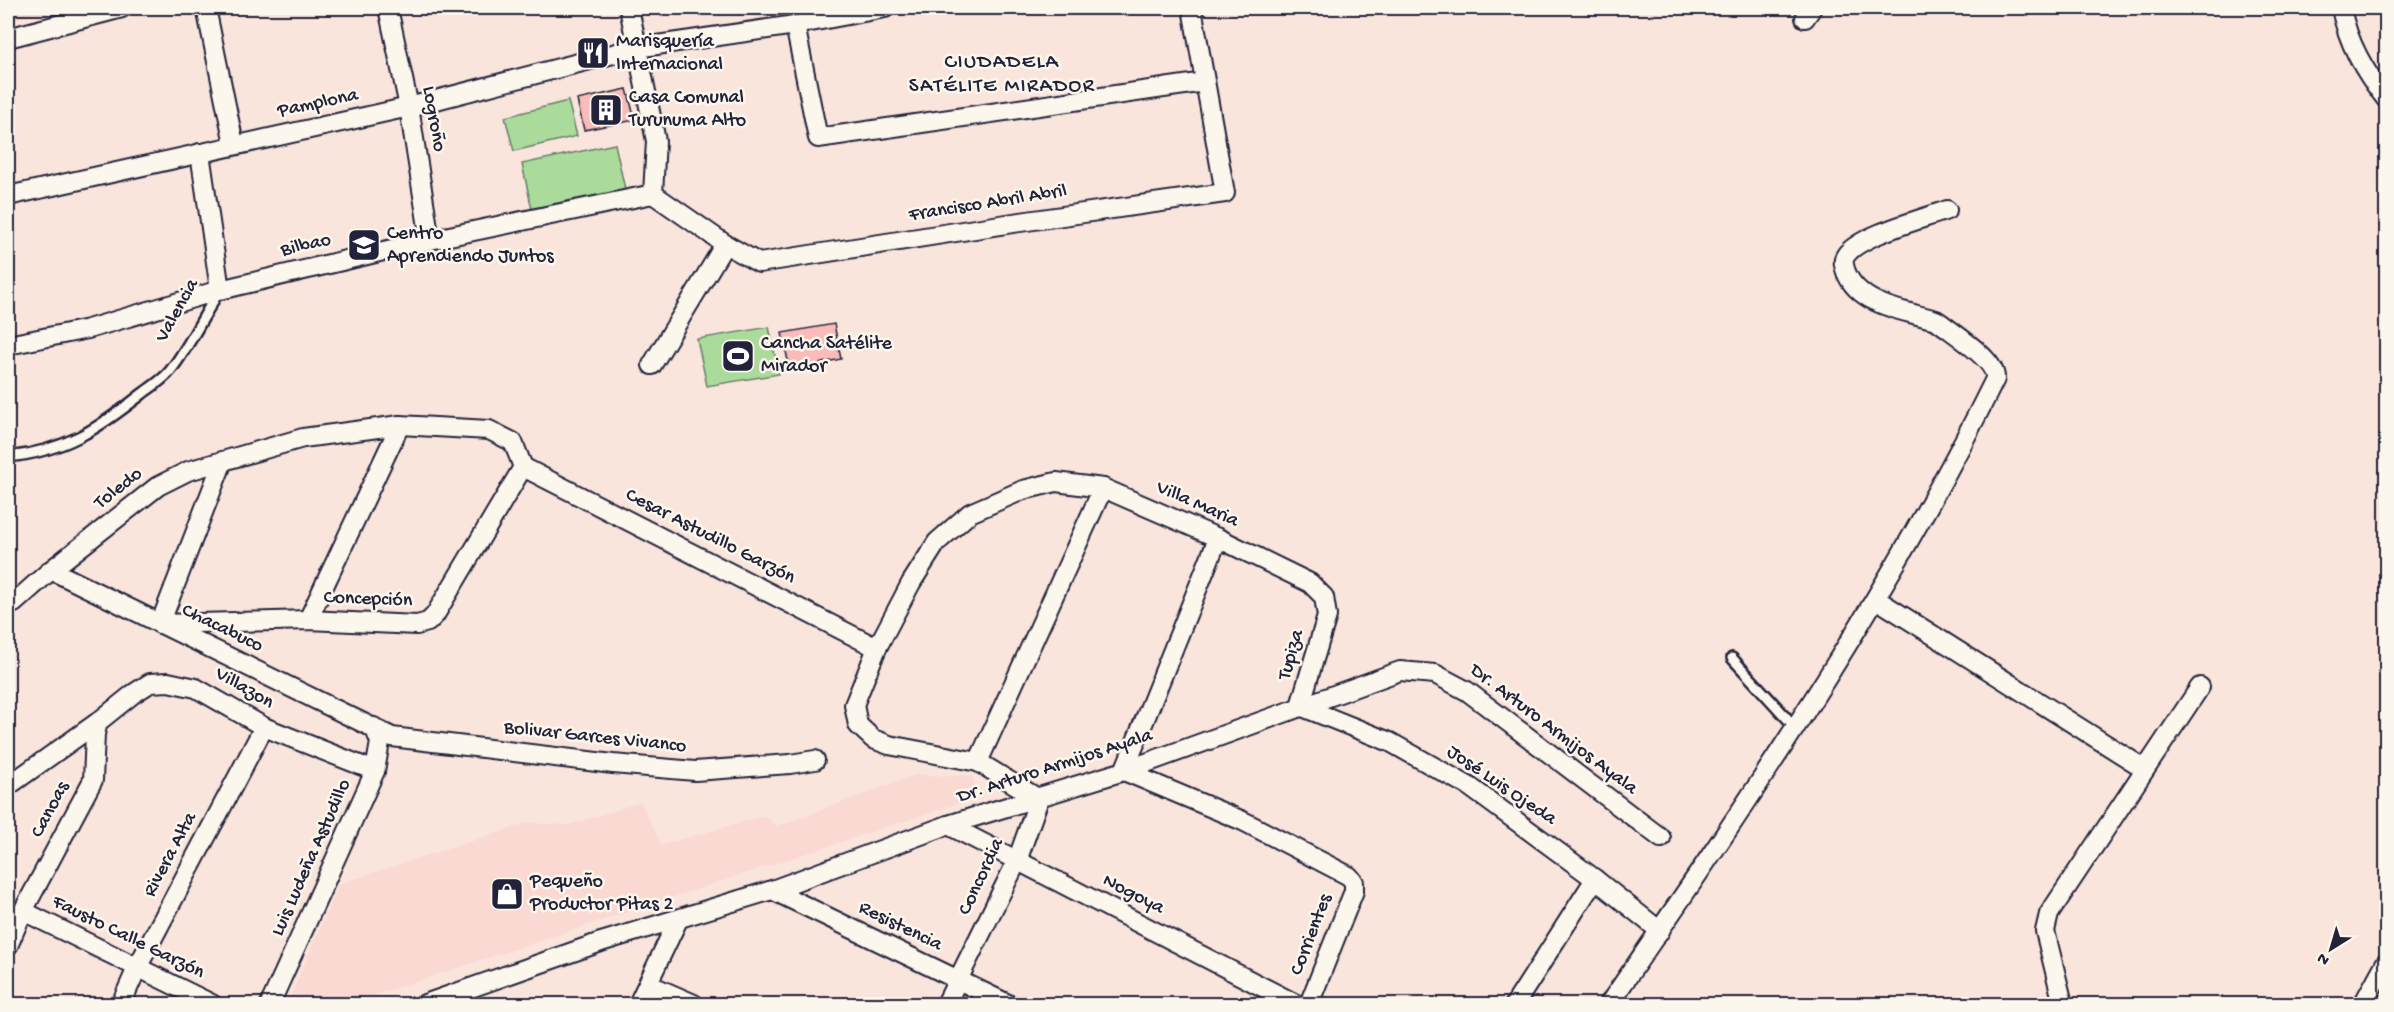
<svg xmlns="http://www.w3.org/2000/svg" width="2394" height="1012" font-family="'Gochi Hand',sans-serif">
	<rect width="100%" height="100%" fill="#fae5dd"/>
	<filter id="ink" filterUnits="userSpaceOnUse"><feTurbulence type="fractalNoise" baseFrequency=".0167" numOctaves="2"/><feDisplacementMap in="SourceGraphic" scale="12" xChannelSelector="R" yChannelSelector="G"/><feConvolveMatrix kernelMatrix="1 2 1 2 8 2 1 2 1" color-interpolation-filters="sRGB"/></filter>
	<g filter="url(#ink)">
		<g fill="#fad9d2">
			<polygon points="8,8 63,8 8,21"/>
			<polygon points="915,775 973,776 978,797 348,1004 287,1004 339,884 527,823 569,825 641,802 661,845 764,816 778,826"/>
		</g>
		<g fill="#abdb9b" stroke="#667e6b" stroke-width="1.5">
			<polygon points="568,101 577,136 514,151 505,117"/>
			<polygon points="615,144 626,194 533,214 522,164"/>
			<polygon points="769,327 779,374 707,386 697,339"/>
		</g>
		<g fill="#f9bcba" stroke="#22223b" stroke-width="1.5">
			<polygon points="627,89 635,120 584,130 577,100"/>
			<polygon points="834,324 841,359 790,370 782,333"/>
		</g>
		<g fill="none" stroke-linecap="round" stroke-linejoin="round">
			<g stroke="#22223b" stroke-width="14">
				<g id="lane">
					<path d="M8,457C65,451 98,429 142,394C151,387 163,380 170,371C189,347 202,318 218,293"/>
					<polyline points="1732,658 1795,727"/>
				</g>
			</g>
			<g stroke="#22223b" stroke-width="22">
				<g id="street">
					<polyline points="206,8 234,144"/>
					<polyline points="388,8 409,107 430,240"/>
					<polyline points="629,8 656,141 653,194"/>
					<path d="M2341,8C2348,43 2364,71 2386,99"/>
					<polyline points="1805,18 1812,8"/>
					<polyline points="795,25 818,138 1205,82"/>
					<polyline points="8,38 122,8"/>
					<polyline points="200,153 220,290"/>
					<polyline points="653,194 725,244 759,263 1013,223 1225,193 1192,8"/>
					<polyline points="8,196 409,107 636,48 795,25 885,8"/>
					<polyline points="8,345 88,329 220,290 430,240 653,194"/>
					<polyline points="652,365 725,244"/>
					<polyline points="223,461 160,624 308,620 417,625 428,622 435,615 523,467"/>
					<polyline points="523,467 877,648"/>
					<polyline points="1218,538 1124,771 1243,821 1349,876 1354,882 1354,891 1309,1004"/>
					<polyline points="51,570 392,737 613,764 695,771 790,764 815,760"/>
					<polyline points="1876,599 2145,769"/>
					<polyline points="8,605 14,603 51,570 158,486 188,471 303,438 400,425 489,430 513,442 523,467"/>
					<polyline points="308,620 400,425"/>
					<polyline points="978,762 1103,488"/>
					<polyline points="8,786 98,722 133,694 150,683 168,682 196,688 264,727 375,771"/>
					<polyline points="948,825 1296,1004"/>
					<polyline points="772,890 1008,1004"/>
					<polyline points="23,911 212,1004"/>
					<polyline points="8,946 23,911 93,780 95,734 98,722"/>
					<polyline points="648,984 694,1004"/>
					<polyline points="121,1004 137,968 264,727"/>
					<polyline points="270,1004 375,771 380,742 374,727"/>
					<polyline points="425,1004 601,942 772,890 948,825 1124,771 1400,671 1435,674 1467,691 1661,838"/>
					<polyline points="638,1004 678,920"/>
					<polyline points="946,1004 1017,861 1039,799 978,762 889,745 873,739 858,725 854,705 877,648 911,583 937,542 970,513 1023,490 1056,482 1103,488 1218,538 1310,583 1324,597 1327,616 1300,706 1390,742 1470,787 1595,879 1660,931"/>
					<polyline points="1515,1004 1595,879"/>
					<path d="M1609,1004C1748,802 1887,600 1995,379C1997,361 1956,335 1942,324L1936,320C1906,311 1859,306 1846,272C1844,266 1842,260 1846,255C1860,235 1923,219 1947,210"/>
					<polyline points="2063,1004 2045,931 2049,914 2200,687"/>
					<polyline points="2363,1004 2386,962"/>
				</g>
			</g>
			<use href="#lane" stroke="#fbf7ec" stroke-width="9"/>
			<use href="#street" stroke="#fbf7ec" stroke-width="18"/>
		</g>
	</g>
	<defs>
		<g id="restaurant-square" transform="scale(1.725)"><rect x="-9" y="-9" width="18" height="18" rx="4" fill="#22223b" stroke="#fbf7ec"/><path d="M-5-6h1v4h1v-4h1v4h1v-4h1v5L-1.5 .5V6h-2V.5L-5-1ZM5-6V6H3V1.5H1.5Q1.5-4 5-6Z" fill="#fff"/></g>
		<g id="building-square" transform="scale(1.725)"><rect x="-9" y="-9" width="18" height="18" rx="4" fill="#22223b" stroke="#fbf7ec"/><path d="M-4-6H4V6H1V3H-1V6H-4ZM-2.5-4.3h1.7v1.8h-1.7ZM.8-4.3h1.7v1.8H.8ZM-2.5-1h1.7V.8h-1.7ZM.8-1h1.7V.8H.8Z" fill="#fff"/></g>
		<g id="university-square" transform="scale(1.725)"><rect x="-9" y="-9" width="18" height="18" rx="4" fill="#22223b" stroke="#fbf7ec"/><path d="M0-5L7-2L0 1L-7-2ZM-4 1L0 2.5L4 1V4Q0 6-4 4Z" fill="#fff"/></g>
		<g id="stadium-square" transform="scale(1.725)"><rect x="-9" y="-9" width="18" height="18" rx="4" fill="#22223b" stroke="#fbf7ec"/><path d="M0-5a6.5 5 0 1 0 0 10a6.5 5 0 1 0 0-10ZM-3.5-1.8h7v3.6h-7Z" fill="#fff"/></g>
		<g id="shop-square" transform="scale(1.725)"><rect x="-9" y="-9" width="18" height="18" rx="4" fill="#22223b" stroke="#fbf7ec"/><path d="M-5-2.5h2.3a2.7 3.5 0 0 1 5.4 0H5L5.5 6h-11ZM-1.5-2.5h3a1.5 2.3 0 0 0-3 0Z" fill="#fff"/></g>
	</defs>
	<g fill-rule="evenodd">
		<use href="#restaurant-square" x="593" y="53"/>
		<use href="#building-square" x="606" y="110"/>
		<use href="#university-square" x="364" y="245"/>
		<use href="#stadium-square" x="738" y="356"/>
		<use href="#shop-square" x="507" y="894"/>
	</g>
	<g text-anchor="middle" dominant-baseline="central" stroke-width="5" stroke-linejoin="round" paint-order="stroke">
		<g font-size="20" fill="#22223b" stroke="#fbf7ec" text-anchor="start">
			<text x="616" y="42">Marisquería<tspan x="616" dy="23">Internacional</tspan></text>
			<text x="629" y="98">Casa Comunal<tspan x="629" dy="23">Turunuma Alto</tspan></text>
			<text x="387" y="234">Centro<tspan x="387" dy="23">Aprendiendo Juntos</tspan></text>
			<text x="761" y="344">Cancha Satélite<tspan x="761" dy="23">Mirador</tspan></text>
			<text x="530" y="882">Pequeño<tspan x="530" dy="23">Productor Pitas 2</tspan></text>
		</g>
		<g font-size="20" fill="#22223b" stroke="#fbf7ec">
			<text transform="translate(318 104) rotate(-12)">Pamplona</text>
			<text transform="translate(433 119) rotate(80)">Logroño</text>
			<text transform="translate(988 204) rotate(-9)">Francisco Abril Abril</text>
			<text transform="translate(306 246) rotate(-13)">Bilbao</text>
			<text transform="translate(178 311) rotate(-61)">Valencia</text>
			<text transform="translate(119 489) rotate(-38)">Toledo</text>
			<text transform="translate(1197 505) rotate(24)">Villa Maria</text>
			<text transform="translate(710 537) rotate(27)">Cesar Astudillo Garzón</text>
			<text transform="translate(368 600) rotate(2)">Concepción</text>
			<text transform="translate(222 629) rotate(26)">Chacabuco</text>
			<text transform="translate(1292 655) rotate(-74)">Tupiza</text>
			<text transform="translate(244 689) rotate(30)">Villazon</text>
			<text transform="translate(1553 730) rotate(37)">Dr. Arturo Armijos Ayala</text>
			<text transform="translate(595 738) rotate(6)">Bolivar Garces Vivanco</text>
			<text transform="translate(1055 767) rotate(-18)">Dr. Arturo Armijos Ayala</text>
			<text transform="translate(1501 786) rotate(34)">José Luis Ojeda</text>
			<text transform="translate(51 810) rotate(-62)">Canoas</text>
			<text transform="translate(171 855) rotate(-62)">Rivera Alta</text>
			<text transform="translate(312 858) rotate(-66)">Luis Ludeña Astudillo</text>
			<text transform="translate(982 877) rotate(-65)">Concordia</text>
			<text transform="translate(1133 895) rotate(27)">Nogoya</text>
			<text transform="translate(900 927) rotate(26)">Resistencia</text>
			<text transform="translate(1312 935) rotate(-69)">Corrientes</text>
			<text transform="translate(128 938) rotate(26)">Fausto Calle Garzón</text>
		</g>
		<g font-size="21" letter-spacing="1.5" fill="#22223b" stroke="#fbf7ec">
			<text x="1002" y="63">CIUDADELA<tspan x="1002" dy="24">SATÉLITE MIRADOR</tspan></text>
		</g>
	</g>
	<rect width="2394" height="1012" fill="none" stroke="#fbf7ec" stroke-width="30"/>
	<rect x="15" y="15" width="2364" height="982" fill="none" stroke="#22223b" stroke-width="2" filter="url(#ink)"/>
	<g transform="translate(2331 949) rotate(217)" stroke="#fbf7ec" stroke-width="4.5" paint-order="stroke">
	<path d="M0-4.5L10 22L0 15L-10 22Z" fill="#22223b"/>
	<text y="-9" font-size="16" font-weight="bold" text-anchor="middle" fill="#22223b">N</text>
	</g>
</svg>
